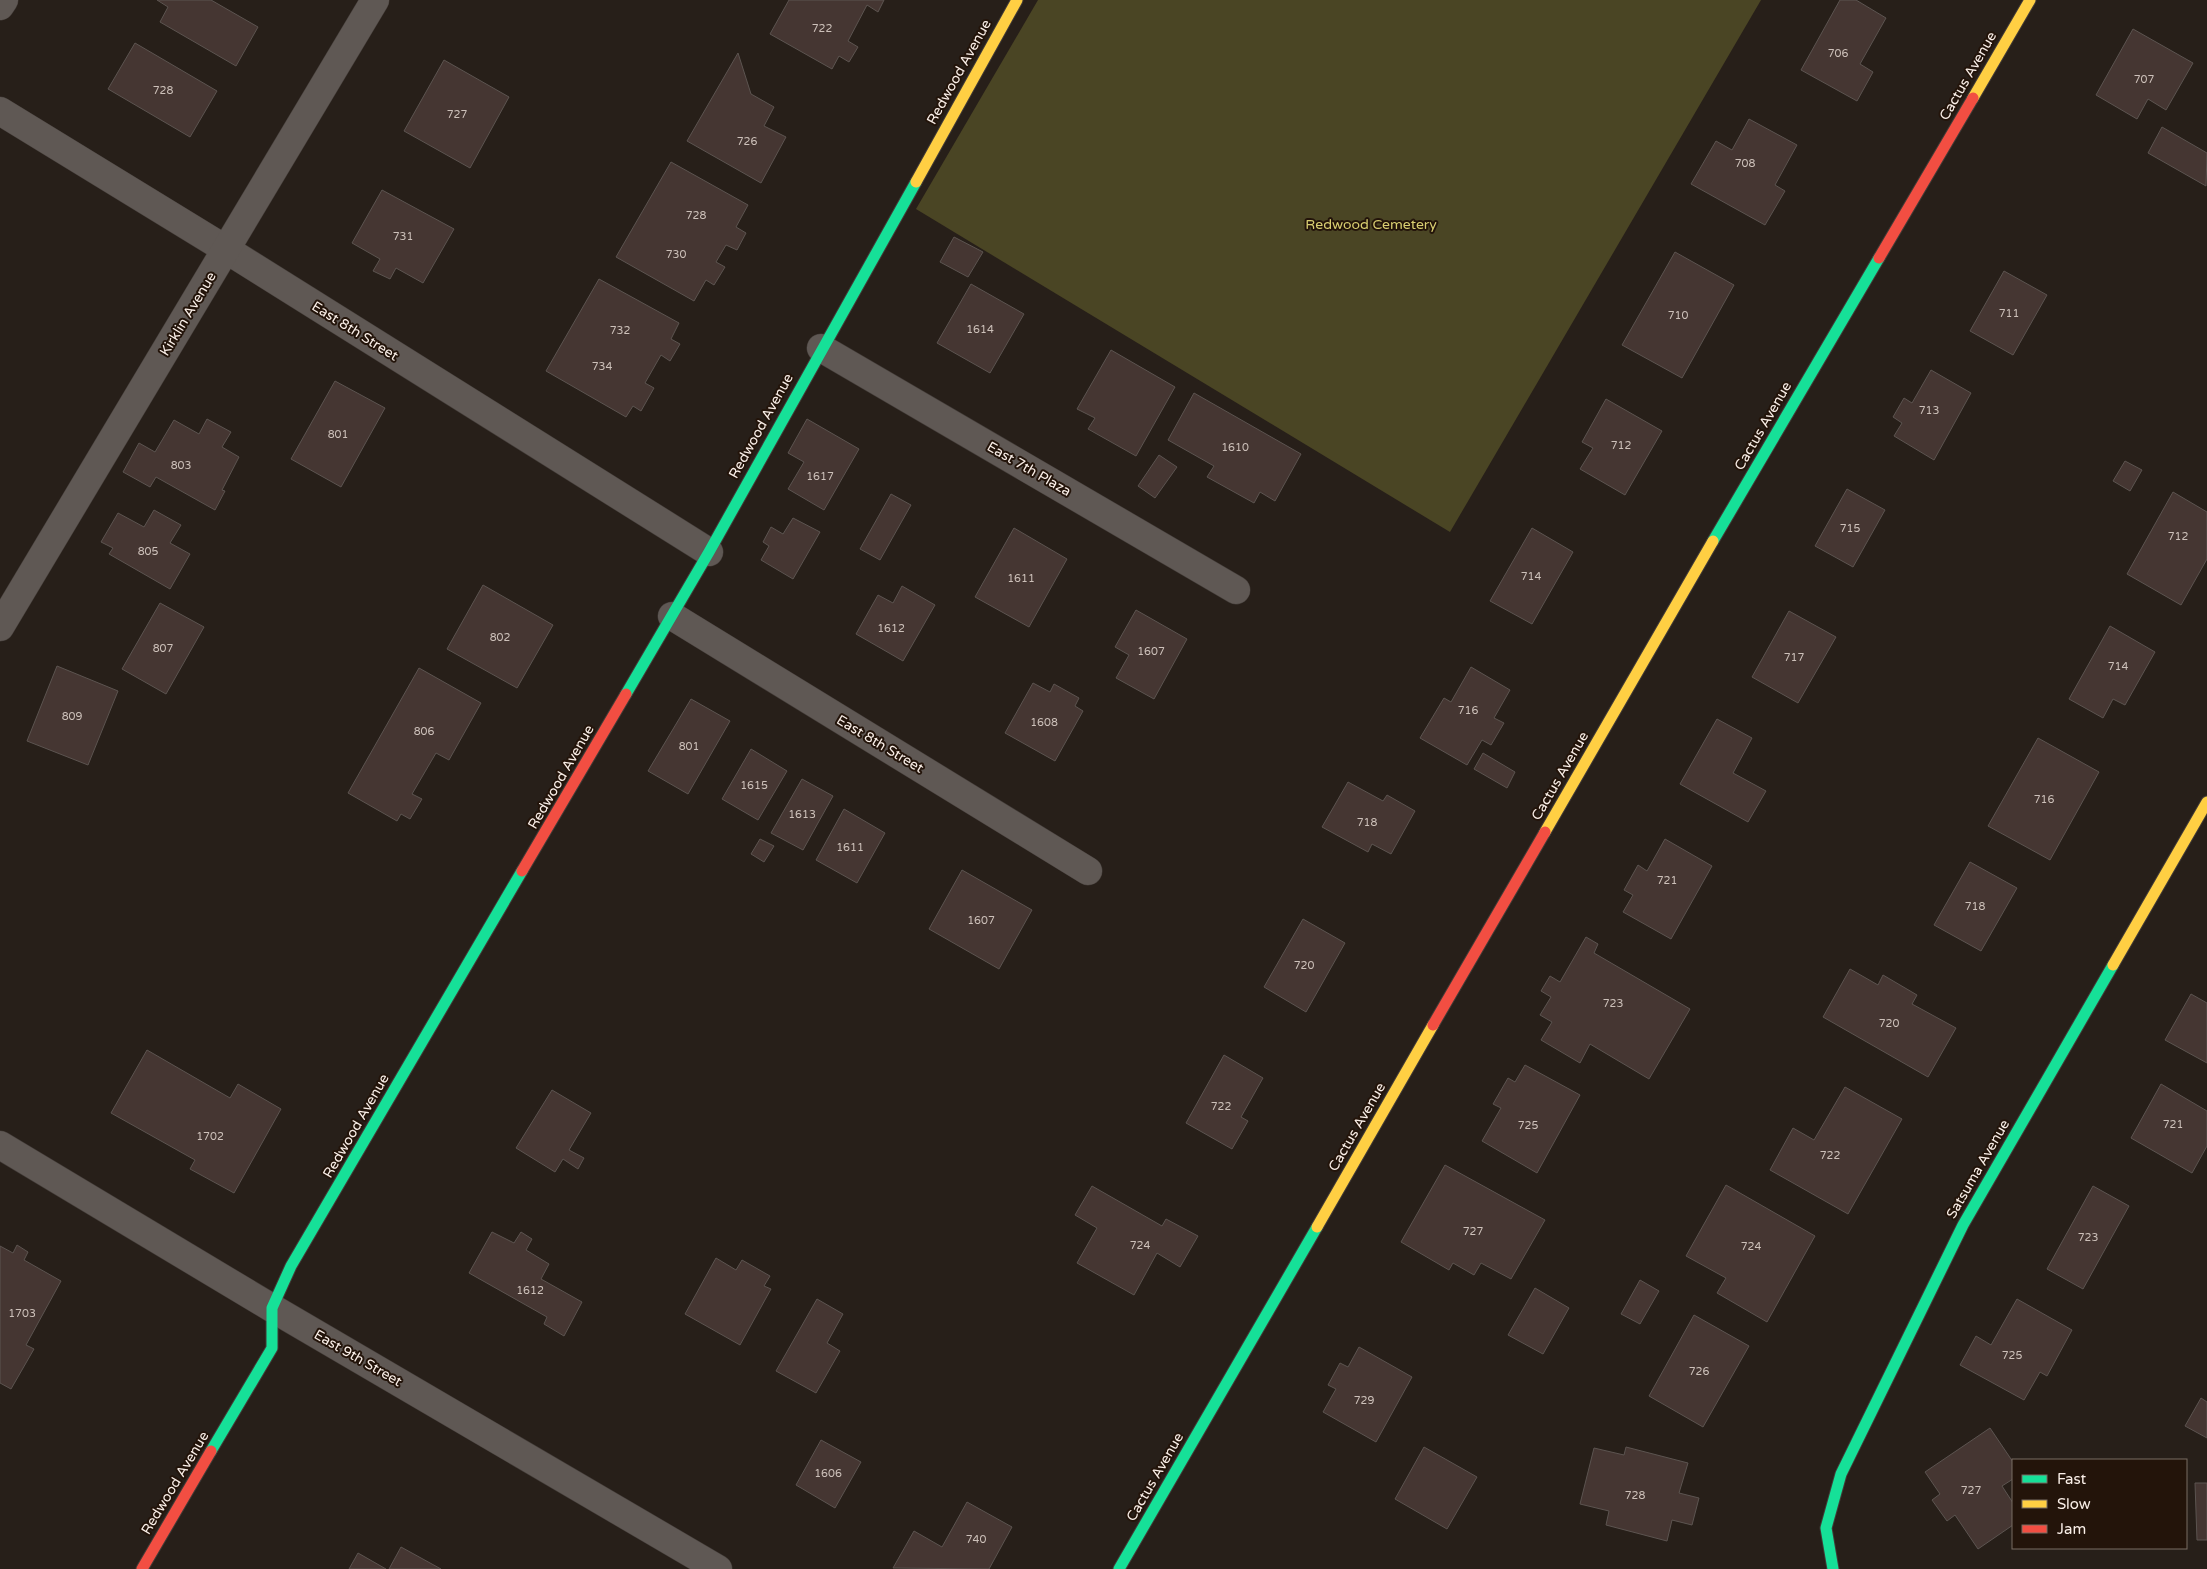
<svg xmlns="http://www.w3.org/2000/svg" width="2207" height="1569" font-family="'Varela Round',sans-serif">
	<rect width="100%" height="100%" fill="#271f19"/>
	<polygon fill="#4a4524" points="1038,0 1761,0 1450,532 916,209"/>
	<g fill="#453632" stroke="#5c5450">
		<polygon points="157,0 211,0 258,27 236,66 160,22 168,7"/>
		<polygon points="789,0 884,0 878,12 867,5 848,41 858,47 849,62 839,56 832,69 770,34"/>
		<polygon points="1840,0 1856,0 1886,18 1860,64 1873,72 1857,101 1801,70"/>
		<polygon points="2133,29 2193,63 2166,110 2148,99 2137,119 2096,95"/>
		<polygon points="135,43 217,91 190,137 108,89"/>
		<polygon points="738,53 751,94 774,107 764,126 786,137 761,183 687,141"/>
		<polygon points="444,60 509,97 470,168 404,131"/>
		<polygon points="1749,119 1797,145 1775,185 1785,191 1765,225 1691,184 1716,141 1732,150"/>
		<polygon points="2162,127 2207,153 2206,186 2148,153"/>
		<polygon points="671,162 748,205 736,227 746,233 737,250 726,245 716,262 725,267 714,285 706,280 694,301 616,257"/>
		<polygon points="382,190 454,229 423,283 396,268 390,279 373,271 380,259 352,243"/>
		<polygon points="954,237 983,252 968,277 940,262"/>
		<polygon points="1675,252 1734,285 1682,378 1622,345"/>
		<polygon points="2004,271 2047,295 2013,355 1970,331"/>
		<polygon points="599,279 679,323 671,339 680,344 670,361 661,355 645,383 654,388 641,411 633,406 626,417 546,371"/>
		<polygon points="971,284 1024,314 990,373 937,343"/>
		<polygon points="1111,350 1175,387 1136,456 1088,429 1095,418 1077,409"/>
		<polygon points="1931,370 1971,393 1934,460 1894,436 1902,423 1893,417 1904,398 1912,403"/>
		<polygon points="335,381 385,408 341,487 291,459"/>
		<polygon points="1194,393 1301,454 1275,501 1260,492 1254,503 1207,477 1214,466 1168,440"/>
		<polygon points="1606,399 1662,431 1625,495 1580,469 1593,448 1582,442"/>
		<polygon points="207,419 231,432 222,447 239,457 222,490 225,491 215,510 156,477 150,487 123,472 139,443 155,452 174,420 199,434"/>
		<polygon points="807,419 859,449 824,510 788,489 804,462 788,453"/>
		<polygon points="1159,455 1177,467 1155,498 1138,486"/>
		<polygon points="2125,461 2142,470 2130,491 2113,481"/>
		<polygon points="1847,489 1885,510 1853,567 1815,546"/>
		<polygon points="2173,492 2207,512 2207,559 2181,605 2127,574"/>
		<polygon points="891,494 911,505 880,560 860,549"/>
		<polygon points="154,510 181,525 170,543 190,554 170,589 109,554 113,548 101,542 118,513 144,527"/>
		<polygon points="793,518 820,532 793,579 761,560 769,546 763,542 771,527 783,534"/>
		<polygon points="1014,528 1067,559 1029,627 975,597"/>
		<polygon points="1532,528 1573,552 1532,624 1490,601"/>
		<polygon points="483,585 553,625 517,688 447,649"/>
		<polygon points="902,586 935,605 903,661 856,634 878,595 893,603"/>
		<polygon points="160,603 204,627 166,694 122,669"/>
		<polygon points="1136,610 1187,639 1154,699 1116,678 1129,655 1115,647"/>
		<polygon points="1789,611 1836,637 1798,703 1752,677"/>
		<polygon points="2110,626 2155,652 2125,705 2113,699 2103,718 2069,699"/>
		<polygon points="57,666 118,691 88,765 27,741"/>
		<polygon points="1471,667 1510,690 1494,718 1504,723 1491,745 1482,740 1467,765 1420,738 1444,698 1451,702"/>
		<polygon points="419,668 481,703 449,760 436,753 412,794 422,799 410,819 401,814 397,821 348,793"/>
		<polygon points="1033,683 1050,692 1054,684 1079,698 1075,706 1083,711 1055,761 1005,733"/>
		<polygon points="691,699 730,721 688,794 648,771"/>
		<polygon points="1717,719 1752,738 1733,773 1766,791 1748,822 1680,784"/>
		<polygon points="2038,738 2099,772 2050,860 1988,826"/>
		<polygon points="751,749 787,771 758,820 722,799"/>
		<polygon points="1483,753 1515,772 1507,788 1474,769"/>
		<polygon points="802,779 833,796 803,850 771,833"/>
		<polygon points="1348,782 1383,801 1387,795 1415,811 1391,854 1372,844 1368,852 1322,827"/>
		<polygon points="844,809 885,833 857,883 816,860"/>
		<polygon points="760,839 774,846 764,862 751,854"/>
		<polygon points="1665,839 1712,866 1671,939 1623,912 1633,895 1624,890 1638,865 1647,871"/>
		<polygon points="1970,862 2017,888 1981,951 1934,925"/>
		<polygon points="962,870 1032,910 999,969 929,929"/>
		<polygon points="1303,919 1345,943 1306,1012 1264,987"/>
		<polygon points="1586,937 1598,944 1594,953 1690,1009 1649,1079 1590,1044 1580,1063 1541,1040 1552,1022 1540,1015 1551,997 1541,991 1550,976 1560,982"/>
		<polygon points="1850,969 1878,985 1883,975 1917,995 1912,1004 1956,1028 1928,1077 1823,1017"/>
		<polygon points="2191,994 2207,1003 2207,1063 2165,1040"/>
		<polygon points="147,1050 230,1098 238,1084 281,1109 234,1193 190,1169 195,1160 111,1113"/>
		<polygon points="1224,1055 1263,1078 1241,1117 1248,1121 1232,1149 1186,1123"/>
		<polygon points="1525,1065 1580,1095 1537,1173 1482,1141 1501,1108 1493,1104 1508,1078 1515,1082"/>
		<polygon points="2161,1084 2207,1111 2207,1146 2192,1173 2131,1138"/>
		<polygon points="1845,1087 1902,1119 1848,1214 1770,1170 1793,1128 1814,1140"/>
		<polygon points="552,1090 591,1113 569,1150 584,1158 578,1169 563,1159 555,1172 516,1148"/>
		<polygon points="1445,1165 1545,1220 1511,1279 1481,1263 1474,1275 1453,1263 1449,1270 1401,1242"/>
		<polygon points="1726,1185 1815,1236 1767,1322 1717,1293 1726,1278 1686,1256"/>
		<polygon points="1092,1186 1162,1226 1166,1219 1198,1236 1180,1267 1157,1253 1134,1295 1077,1263 1097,1228 1075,1215"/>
		<polygon points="2093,1186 2129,1206 2083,1289 2047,1269"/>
		<polygon points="492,1232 514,1243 521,1232 532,1239 526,1250 549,1264 541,1279 582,1302 564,1336 544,1324 547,1317 469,1273"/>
		<polygon points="17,1245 28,1252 24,1260 61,1281 26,1345 34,1349 11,1389 0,1383 0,1246 13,1253"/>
		<polygon points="716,1258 736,1270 742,1260 770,1276 764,1286 771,1289 740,1345 685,1314"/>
		<polygon points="1640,1280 1659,1291 1640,1324 1621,1314"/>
		<polygon points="1535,1288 1569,1308 1543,1354 1508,1335"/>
		<polygon points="817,1299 843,1314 827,1343 840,1351 816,1393 776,1371"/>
		<polygon points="2017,1299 2072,1330 2047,1376 2040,1372 2024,1400 1960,1365 1976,1336 1991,1345"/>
		<polygon points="1694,1315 1749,1346 1703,1427 1649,1396"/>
		<polygon points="1359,1347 1412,1377 1376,1442 1323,1412 1336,1389 1328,1385 1340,1363 1348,1367"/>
		<polygon points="2201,1398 2207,1402 2207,1438 2185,1426"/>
		<polygon points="1990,1428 2013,1462 2013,1479 2002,1486 2013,1503 2013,1525 1978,1549 1955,1515 1947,1521 1932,1500 1940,1494 1925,1472"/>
		<polygon points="821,1440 861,1462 835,1508 796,1485"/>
		<polygon points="1424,1447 1477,1477 1447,1529 1395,1499"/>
		<polygon points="1626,1447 1688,1463 1679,1493 1699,1498 1692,1525 1672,1520 1667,1541 1606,1525 1609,1511 1580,1504 1594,1448 1624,1455"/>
		<polygon points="2195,1483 2207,1483 2207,1540 2197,1540"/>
		<polygon points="967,1502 1012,1527 989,1569 893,1568 914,1531 942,1547"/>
		<polygon points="401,1547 441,1569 389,1569"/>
		<polygon points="358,1553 386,1569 349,1569"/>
	</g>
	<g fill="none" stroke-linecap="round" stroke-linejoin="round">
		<g stroke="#423b37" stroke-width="29">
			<g id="street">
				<polyline points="0,6 4,0"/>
				<polyline points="0,111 227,250 709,552"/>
				<polyline points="821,348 1236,590"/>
				<polyline points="672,616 1088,871"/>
				<polyline points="0,627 375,0"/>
				<polyline points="0,1145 272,1308 718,1569"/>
			</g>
		</g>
		<g stroke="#423b37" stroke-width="13">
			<g id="fast">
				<polyline points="1713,541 1879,258"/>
				<polyline points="626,694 709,552 916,182"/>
				<polyline points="211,1451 272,1348 272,1308 291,1266 522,871"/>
				<polyline points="1119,1569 1317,1227"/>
				<polyline points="1833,1569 1826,1528 1841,1474 1963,1225 2113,965"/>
			</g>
		</g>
		<g stroke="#423b37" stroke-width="13">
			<g id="slow">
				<polyline points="1973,98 2030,0"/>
				<polyline points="916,182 1017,0"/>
				<polyline points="1545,832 1713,541"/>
				<polyline points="2113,965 2207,802"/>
				<polyline points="1317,1227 1433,1025"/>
			</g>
		</g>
		<g stroke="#423b37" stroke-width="13">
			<g id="jam">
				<polyline points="1879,258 1973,98"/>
				<polyline points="522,871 626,694"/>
				<polyline points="1433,1025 1545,832"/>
				<polyline points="142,1569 211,1451"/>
			</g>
		</g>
		<use href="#street" stroke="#5f5854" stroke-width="28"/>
		<use href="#fast" stroke="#16e098" stroke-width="11"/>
		<use href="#slow" stroke="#ffcf43" stroke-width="11"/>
		<use href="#jam" stroke="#f24e42" stroke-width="11"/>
	</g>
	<g text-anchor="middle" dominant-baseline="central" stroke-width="4" stroke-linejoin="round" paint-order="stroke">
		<g font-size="11" fill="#cdc1ba">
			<text x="822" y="28">722</text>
			<text x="1838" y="53">706</text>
			<text x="2144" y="79">707</text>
			<text x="163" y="90">728</text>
			<text x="457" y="114">727</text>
			<text x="747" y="141">726</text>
			<text x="1745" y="163">708</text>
			<text x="696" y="215">728</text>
			<text x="403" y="236">731</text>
			<text x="676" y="254">730</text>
			<text x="2009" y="313">711</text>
			<text x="1678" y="315">710</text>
			<text x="980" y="329">1614</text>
			<text x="620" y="330">732</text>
			<text x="602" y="366">734</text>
			<text x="1929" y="410">713</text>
			<text x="338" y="434">801</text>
			<text x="1621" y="445">712</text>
			<text x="1235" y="447">1610</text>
			<text x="181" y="465">803</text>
			<text x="820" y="476">1617</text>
			<text x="1850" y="528">715</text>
			<text x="2178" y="536">712</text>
			<text x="148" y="551">805</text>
			<text x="1531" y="576">714</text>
			<text x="1021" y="578">1611</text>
			<text x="891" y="628">1612</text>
			<text x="500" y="637">802</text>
			<text x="163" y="648">807</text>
			<text x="1151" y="651">1607</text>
			<text x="1794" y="657">717</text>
			<text x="2118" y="666">714</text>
			<text x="1468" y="710">716</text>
			<text x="72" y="716">809</text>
			<text x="1044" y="722">1608</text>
			<text x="424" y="731">806</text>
			<text x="689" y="746">801</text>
			<text x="754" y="785">1615</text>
			<text x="2044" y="799">716</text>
			<text x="802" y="814">1613</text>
			<text x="1367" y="822">718</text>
			<text x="850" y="847">1611</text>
			<text x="1667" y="880">721</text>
			<text x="1975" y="906">718</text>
			<text x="981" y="920">1607</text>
			<text x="1304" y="965">720</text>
			<text x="1613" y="1003">723</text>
			<text x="1889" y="1023">720</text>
			<text x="1221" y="1106">722</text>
			<text x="2173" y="1124">721</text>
			<text x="1528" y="1125">725</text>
			<text x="210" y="1136">1702</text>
			<text x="1830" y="1155">722</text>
			<text x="1473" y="1231">727</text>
			<text x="2088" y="1237">723</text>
			<text x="1140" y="1245">724</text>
			<text x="1751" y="1246">724</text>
			<text x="530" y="1290">1612</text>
			<text x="22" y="1313">1703</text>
			<text x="2012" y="1355">725</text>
			<text x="1699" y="1371">726</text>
			<text x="1364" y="1400">729</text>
			<text x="828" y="1473">1606</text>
			<text x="1971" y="1490">727</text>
			<text x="1635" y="1495">728</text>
			<text x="976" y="1539">740</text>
		</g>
		<g font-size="14" fill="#faefe8" stroke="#23140a">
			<text transform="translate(959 72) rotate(-61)">Redwood Avenue</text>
			<text transform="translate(1968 76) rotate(-60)">Cactus Avenue</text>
			<text transform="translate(188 314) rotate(-59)">Kirklin Avenue</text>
			<text transform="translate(355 331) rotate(32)">East 8th Street</text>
			<text transform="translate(761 426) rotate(-61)">Redwood Avenue</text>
			<text transform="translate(1763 426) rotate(-60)">Cactus Avenue</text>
			<text transform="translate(1029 469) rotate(30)">East 7th Plaza</text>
			<text transform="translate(880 744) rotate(31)">East 8th Street</text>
			<text transform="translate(1560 776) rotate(-60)">Cactus Avenue</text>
			<text transform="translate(561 777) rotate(-60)">Redwood Avenue</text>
			<text transform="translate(356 1126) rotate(-60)">Redwood Avenue</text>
			<text transform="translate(1357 1127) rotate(-60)">Cactus Avenue</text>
			<text transform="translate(1978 1169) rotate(-60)">Satsuma Avenue</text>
			<text transform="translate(358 1358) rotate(30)">East 9th Street</text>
			<text transform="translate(1155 1477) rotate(-60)">Cactus Avenue</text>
			<text transform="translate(175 1483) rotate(-59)">Redwood Avenue</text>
		</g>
		<g font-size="14" fill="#d9ce71" stroke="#23140a">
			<text x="1371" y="224">Redwood Cemetery</text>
		</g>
	</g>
	<rect x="2012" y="1459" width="175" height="90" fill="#23140a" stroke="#796c63"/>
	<rect x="2022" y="1475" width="25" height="8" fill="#16e098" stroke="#796c63"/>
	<text x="2057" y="1484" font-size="15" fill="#faefe8">Fast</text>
	<rect x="2022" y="1500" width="25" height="8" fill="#ffcf43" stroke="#796c63"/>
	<text x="2057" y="1509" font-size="15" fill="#faefe8">Slow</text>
	<rect x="2022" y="1525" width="25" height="8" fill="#f24e42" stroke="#796c63"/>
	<text x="2057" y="1534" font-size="15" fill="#faefe8">Jam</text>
</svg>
